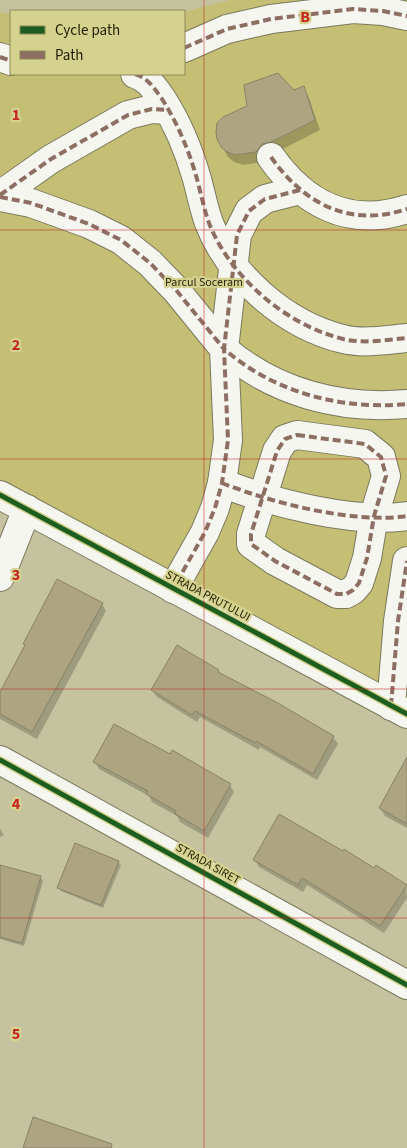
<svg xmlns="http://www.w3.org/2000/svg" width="407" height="1148" font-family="'Source Sans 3',sans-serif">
	<rect width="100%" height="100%" fill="#c5c39f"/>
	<polygon fill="#c4bf75" points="230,0 407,0 407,711 0,491 0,12 11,14 11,74 184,74 184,12"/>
	<g fill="#0003">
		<polygon points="304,88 309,98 320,130 277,152 262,162 243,165 234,162 228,157 218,139 293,91"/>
		<polygon points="102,604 106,611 37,739 0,719 0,695 26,647 24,644"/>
		<polygon points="218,671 220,674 333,737 338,744 317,780 260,747 259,750 200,717 197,722 157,697 152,690"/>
		<polygon points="170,755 230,785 234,792 208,838 180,822 177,816 152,802 149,796 99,769 95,762"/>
		<polygon points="407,773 407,828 385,816 380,808"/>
		<polygon points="0,829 4,835 0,837"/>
		<polygon points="255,860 375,869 406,886 407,898 384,933 307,885 303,892 259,867"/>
		<polygon points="118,862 121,865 103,908 61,891 59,887"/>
		<polygon points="0,866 40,877 43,881 24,946 0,939"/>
	</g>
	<g fill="#ada481" stroke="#888266">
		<polygon points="278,73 294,90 304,86 315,120 271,142 262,144 256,152 236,155 227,152 221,147 217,139 216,132 217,123 223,117 247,106 244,85"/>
		<polygon points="57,579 103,603 32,732 0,714 0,692 25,645 23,644"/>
		<polygon points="177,645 219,670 218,672 276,702 334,736 313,774 256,741 255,743 195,711 192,715 151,690"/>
		<polygon points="114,724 170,754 172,750 231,784 204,831 175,814 176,811 146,794 148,791 93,762"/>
		<polygon points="407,757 407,824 379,808"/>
		<polygon points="279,814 343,851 344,849 374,868 376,865 407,885 380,926 302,878 298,885 253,860"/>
		<polygon points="75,843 119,861 101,905 57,888"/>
		<polygon points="0,865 41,876 22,943 0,937"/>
		<polygon points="33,1117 112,1144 111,1148 23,1148"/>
	</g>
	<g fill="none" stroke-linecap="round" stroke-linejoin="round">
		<g stroke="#7a795b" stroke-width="30">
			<g id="street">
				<polyline points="184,48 227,29 271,19 353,9 383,11 407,16"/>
				<polyline points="0,57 11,61"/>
				<path d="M135,74C148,78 154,88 162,99C178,124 189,151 197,179C201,194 204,209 209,223C230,277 286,325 343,339C363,344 386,340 407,338"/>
				<path d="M271,157C304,204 350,228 407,209"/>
				<path d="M300,190L265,199L249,211L237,235L224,349C275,393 341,410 407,404"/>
				<polyline points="0,195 51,159 128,115 152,109 168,110"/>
				<polyline points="0,197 31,203 89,224 121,240 150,263 176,290 224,349 228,440 222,483 215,508 205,532 173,589"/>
				<polygon points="297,435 365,444 381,457 386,476 374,516 367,558 359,583 353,590 346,594 337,594 275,561 251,544 251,534 277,451 285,439"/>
				<path d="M222,483C272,503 354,524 407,516"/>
				<polyline points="0,495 407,714"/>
				<polyline points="0,577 27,509"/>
				<polyline points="391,706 398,621 407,561"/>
				<polyline points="0,760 407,985"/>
			</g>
		</g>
		<use href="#street" stroke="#f6f6f1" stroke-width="28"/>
		<g stroke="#8d6e63" stroke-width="4" stroke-dasharray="8 4" stroke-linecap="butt">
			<polyline points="184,48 227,29 271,19 353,9 383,11 407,16"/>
			<polyline points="0,57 11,61"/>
			<path d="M135,74C148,78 154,88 162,99C178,124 189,151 197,179C201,194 204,209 209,223C230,277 286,325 343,339C363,344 386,340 407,338"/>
			<path d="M271,157C304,204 350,228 407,209"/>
			<path d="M300,190L265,199L249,211L237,235L224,349C275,393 341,410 407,404"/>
			<polyline points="0,195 51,159 128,115 152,109 168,110"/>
			<polyline points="0,197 31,203 89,224 121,240 150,263 176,290 224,349 228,440 222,483 215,508 205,532 173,589"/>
			<polygon points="297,435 365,444 381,457 386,476 374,516 367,558 359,583 353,590 346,594 337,594 275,561 251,544 251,534 277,451 285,439"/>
			<path d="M222,483C272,503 354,524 407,516"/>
			<polyline points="391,706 398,621 407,561"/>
		</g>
		<g stroke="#d5d18f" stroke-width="8">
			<g id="cycleway">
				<polyline points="0,495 407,714"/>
				<polyline points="0,760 407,985"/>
			</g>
		</g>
		<use href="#cycleway" stroke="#1b5e20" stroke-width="5"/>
	</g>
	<path fill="none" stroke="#c42724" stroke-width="1" stroke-opacity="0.55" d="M204,0V1148M0,230H407M0,459H407M0,689H407M0,918H407"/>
	<g text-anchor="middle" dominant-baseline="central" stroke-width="4.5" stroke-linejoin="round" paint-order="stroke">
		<g font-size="12" fill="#2c2a15" stroke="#d5d18f">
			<text x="204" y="282">Parcul Soceram</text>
		</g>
		<g font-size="12" fill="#1f1d03" stroke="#d5d18f">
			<text transform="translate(208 596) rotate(28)">STRADA PRUTULUI</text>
			<text transform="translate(208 864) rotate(29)">STRADA SIRET</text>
		</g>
	</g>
	<g font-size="16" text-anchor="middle" font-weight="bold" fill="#c42724" stroke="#d5d18f" stroke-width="4.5" stroke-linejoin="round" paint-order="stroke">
		<text x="305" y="22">B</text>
		<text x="16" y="120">1</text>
		<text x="16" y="350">2</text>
		<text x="16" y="580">3</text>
		<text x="16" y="809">4</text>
		<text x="16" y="1039">5</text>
	</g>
	<rect x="10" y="10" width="175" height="65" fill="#d5d18f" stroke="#8c8957"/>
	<rect x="20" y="26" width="25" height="8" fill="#1b5e20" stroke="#8c8957"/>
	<text x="55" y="35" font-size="15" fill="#1f1d03">Cycle path</text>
	<rect x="20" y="51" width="25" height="8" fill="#8d6e63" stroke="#8c8957"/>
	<text x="55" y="60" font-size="15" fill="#1f1d03">Path</text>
</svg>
